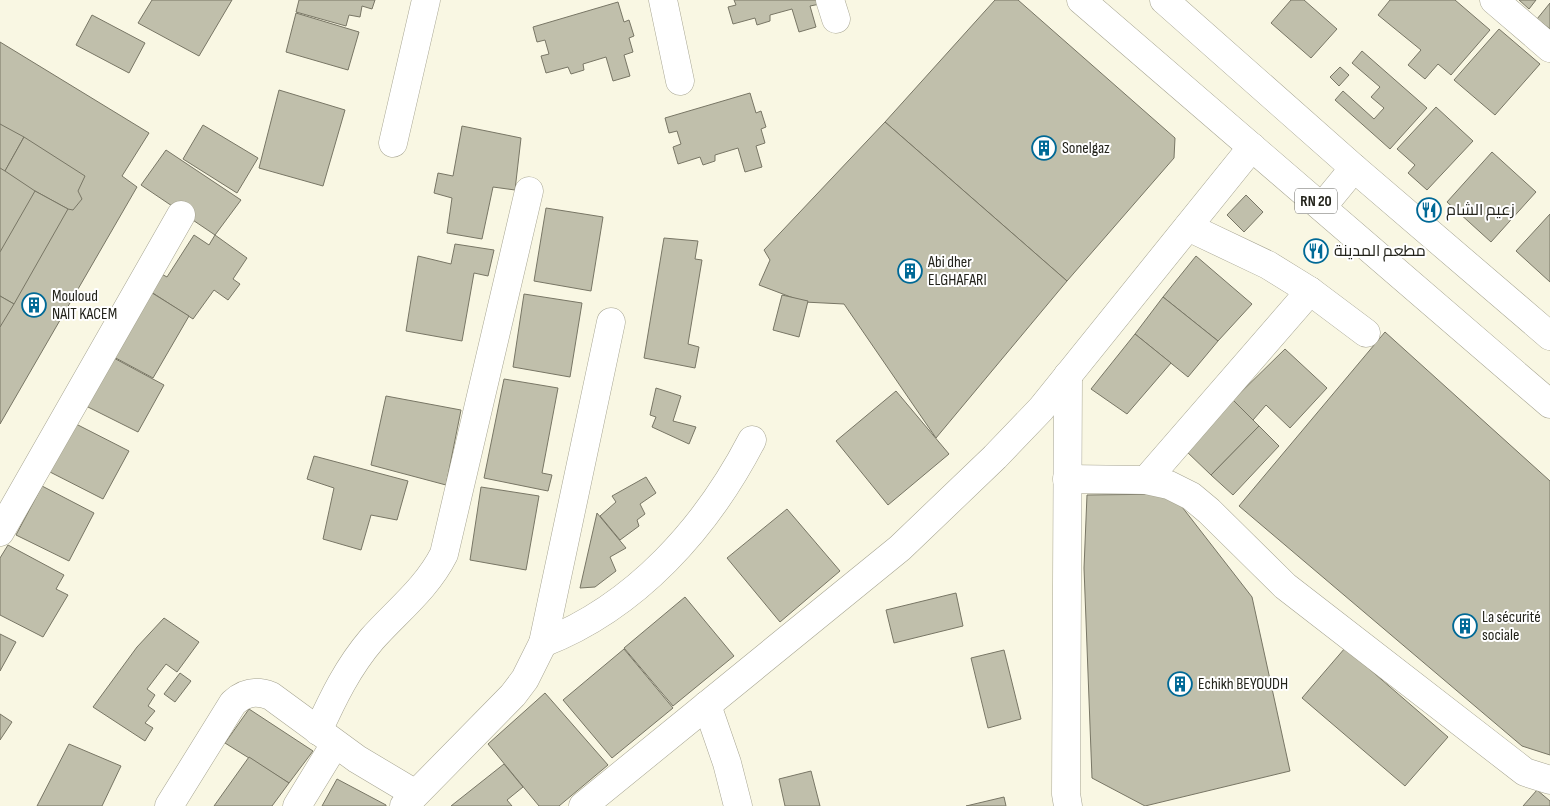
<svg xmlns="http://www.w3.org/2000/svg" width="1550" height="806" font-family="'Sofia Sans Condensed',Cairo,sans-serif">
	<rect width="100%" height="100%" fill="#f9f7e3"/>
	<g fill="#c0bfab" stroke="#787665">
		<polygon points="152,0 232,0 199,56 138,23"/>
		<polygon points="299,0 375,0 372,9 362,6 360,17 349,15 346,26 296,12"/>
		<polygon points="734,0 818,0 820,4 810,6 816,27 799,32 792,9 770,15 770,21 757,25 755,18 733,24 728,7 736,5"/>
		<polygon points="995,0 1018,0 1175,138 1174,158 1067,281 885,122"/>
		<polygon points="1291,0 1304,0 1337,29 1311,58 1271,23"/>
		<polygon points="1390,0 1455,0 1490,30 1451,75 1438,64 1425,79 1408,65 1421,50 1378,15"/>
		<polygon points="1519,0 1536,0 1529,9"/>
		<polygon points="618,2 624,22 629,20 634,36 629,38 633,52 624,55 630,76 613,81 606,57 583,64 584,70 571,74 568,67 546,73 541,56 549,54 545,40 537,42 533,27"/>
		<polygon points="1550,3 1550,29 1537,19"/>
		<polygon points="296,13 359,32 348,70 286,52"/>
		<polygon points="92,15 145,43 129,73 76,45"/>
		<polygon points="1499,29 1540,64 1495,115 1454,80"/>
		<polygon points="0,42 149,133 122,176 137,187 0,424"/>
		<polygon points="1362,51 1427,108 1390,149 1335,100 1343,91 1374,119 1384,108 1371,97 1380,87 1352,63"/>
		<polygon points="1340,67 1349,75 1339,86 1330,77"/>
		<polygon points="279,90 345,110 323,186 259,168"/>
		<polygon points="750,93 756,113 761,111 766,127 761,129 765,143 756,146 762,167 745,172 738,148 715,155 715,161 703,165 700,157 678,164 673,147 681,144 677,131 669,133 665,118"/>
		<polygon points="1436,107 1473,141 1427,190 1408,173 1415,165 1397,149"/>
		<polygon points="885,122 1067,281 936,438 844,304 804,302 759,285 770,260 764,250"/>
		<polygon points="0,124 24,137 5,171 0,168"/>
		<polygon points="203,125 258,158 237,193 183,159"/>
		<polygon points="462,126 521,138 515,190 493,187 482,239 447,233 452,198 434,193 438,173 453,176"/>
		<polygon points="24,137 85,176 78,191 82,199 73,210 68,209 35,191 5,171"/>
		<polygon points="166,150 241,200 215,235 141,185"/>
		<polygon points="1492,152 1536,192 1491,242 1447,202"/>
		<polygon points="35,191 68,209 14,304 0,296 0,252"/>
		<polygon points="1246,195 1263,212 1244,232 1227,215"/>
		<polygon points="546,208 603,217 591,291 534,281"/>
		<polygon points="1550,214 1550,282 1516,251"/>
		<polygon points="194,235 209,245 215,235 247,258 233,279 240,284 228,300 214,290 193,319 145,288 156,271 167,277"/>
		<polygon points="664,238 698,241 695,259 702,260 688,344 699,347 695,368 644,358"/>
		<polygon points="455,244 494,250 488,276 474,273 462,341 406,331 418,256 451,264"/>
		<polygon points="1196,256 1252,304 1218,341 1163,297"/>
		<polygon points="149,291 189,316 153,378 112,356"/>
		<polygon points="524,294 582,303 570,377 513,367"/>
		<polygon points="782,295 808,301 799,337 773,330"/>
		<polygon points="0,296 14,304 0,327"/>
		<polygon points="1163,297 1218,341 1188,377 1135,334"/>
		<polygon points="1385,332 1550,481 1550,755 1522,746 1239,506"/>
		<polygon points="1135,334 1171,363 1127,414 1091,389"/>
		<polygon points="1285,349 1327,388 1290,428 1266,405 1253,420 1233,400"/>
		<polygon points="112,357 164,385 138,432 86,406"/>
		<polygon points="504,379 558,388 542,473 552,475 548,491 484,478"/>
		<polygon points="656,388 681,396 673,421 696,427 689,444 652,427 656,417 650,415"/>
		<polygon points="896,391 949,454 888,505 836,441"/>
		<polygon points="386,396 461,410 446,485 371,465"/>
		<polygon points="1233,400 1259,426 1211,475 1185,450"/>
		<polygon points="76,424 129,451 103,499 50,472"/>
		<polygon points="1259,426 1279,446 1233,495 1211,475"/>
		<polygon points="314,456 408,481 397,520 371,515 361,550 323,539 334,488 307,479"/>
		<polygon points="646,477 656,493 640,504 645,514 637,520 639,526 620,540 600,516 616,502 612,496"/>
		<polygon points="42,486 94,513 69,561 16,535"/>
		<polygon points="481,487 539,496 526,570 470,560"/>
		<polygon points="1172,494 1252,597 1290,771 1145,806 1092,778 1084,568 1087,495"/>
		<polygon points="787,509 840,571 780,622 727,558"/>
		<polygon points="597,513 626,548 610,557 616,571 595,587 580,588"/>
		<polygon points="8,545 64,575 56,589 68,595 43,637 0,615 0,558"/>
		<polygon points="956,593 963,626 894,643 886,610"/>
		<polygon points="685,597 734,656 673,706 624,648"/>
		<polygon points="164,618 199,642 177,672 166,664 147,689 155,695 148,706 155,711 145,723 153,728 145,741 93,707 137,647"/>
		<polygon points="0,634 16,642 0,671"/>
		<polygon points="1345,648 1448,737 1405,786 1302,698"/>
		<polygon points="624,649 673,708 612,758 563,700"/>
		<polygon points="1004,650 1021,719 988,728 971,658"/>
		<polygon points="180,673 191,681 175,702 164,694"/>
		<polygon points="545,693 608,765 559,806 539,806 488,744"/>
		<polygon points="249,709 313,751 289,783 225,743"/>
		<polygon points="0,714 12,722 0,740"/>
		<polygon points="69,744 121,766 102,806 37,806"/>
		<polygon points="249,757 289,783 272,806 214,806"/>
		<polygon points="504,764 523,787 507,800 512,806 451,806"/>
		<polygon points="811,771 820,806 785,806 779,779"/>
		<polygon points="337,779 386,805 386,806 322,806"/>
		<polygon points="1537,790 1550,801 1550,806 1523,806"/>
		<polygon points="1004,797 1006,806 966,806"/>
	</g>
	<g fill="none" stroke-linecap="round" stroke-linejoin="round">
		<g stroke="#a6a491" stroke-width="29">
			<g id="street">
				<polyline points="663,0 680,81"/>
				<polyline points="830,0 836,19"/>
				<polyline points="1164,0 1354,168 1550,336"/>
				<polyline points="1494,0 1550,48"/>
				<polyline points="393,143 426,0"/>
				<polyline points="1188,227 1268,265 1310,291 1366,333"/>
				<polyline points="1068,375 1066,794 1068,806"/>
				<polyline points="1067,479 1146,480 1169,485 1191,496 1209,511 1285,586 1525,772 1550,780"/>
				<polyline points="1146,480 1310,291"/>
				<polyline points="0,532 181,215"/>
				<path d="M543,643C636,607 707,527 752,440"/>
				<polyline points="707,705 727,763 738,806"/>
				<path d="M318,731C333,698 348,667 372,639C397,611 427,588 444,554L529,191"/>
				<path d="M169,806L233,703C245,692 256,690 271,696L357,759L414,793"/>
				<polyline points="297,806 335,744"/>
				<polyline points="404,806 513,695 525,679 543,643 611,322"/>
				<polyline points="583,806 900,548 995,457 1041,409 1252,147"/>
			</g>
		</g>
		<g stroke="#a6a491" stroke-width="29">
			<g id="primary">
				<polyline points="1081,0 1550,404"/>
				<polyline points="1322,207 1354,168"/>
			</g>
		</g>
		<use href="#street" stroke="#fff" stroke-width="28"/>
		<use href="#primary" stroke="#fff" stroke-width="28"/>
	</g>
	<defs>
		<g id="building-ring" transform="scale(1.25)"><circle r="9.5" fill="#fff" stroke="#006996" stroke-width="1.5"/><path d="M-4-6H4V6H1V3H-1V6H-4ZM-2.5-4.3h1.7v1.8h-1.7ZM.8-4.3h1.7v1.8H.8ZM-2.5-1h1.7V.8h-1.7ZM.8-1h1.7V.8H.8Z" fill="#006996"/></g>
		<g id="restaurant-ring" transform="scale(1.25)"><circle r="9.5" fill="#fff" stroke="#006996" stroke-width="1.5"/><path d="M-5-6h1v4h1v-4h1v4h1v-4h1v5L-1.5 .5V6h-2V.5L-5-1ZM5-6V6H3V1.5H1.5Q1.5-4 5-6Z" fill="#006996"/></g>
	</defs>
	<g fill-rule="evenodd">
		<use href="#building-ring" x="1044" y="148"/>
		<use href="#restaurant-ring" x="1429" y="210"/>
		<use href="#restaurant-ring" x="1316" y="251"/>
		<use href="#building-ring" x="910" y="271"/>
		<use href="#building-ring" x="34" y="305"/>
		<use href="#building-ring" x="1465" y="626"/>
		<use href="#building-ring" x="1180" y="684"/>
	</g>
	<g text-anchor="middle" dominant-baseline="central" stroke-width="4" stroke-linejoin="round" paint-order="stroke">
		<rect fill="#fff" stroke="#64645f" stroke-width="1" x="1295" y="188.5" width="42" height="25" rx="4"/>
		<g font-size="15" font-weight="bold" fill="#22221a">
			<text x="1316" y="201">RN 20</text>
		</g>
		<g font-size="16" fill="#22221a" stroke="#fff" text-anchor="start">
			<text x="1062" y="148">Sonelgaz</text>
			<text x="1446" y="210">زعيم الشام</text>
			<text x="1334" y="251">مطعم المدينة</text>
			<text x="928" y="262">Abi dher<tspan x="928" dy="18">ELGHAFARI</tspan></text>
			<text x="52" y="296">Mouloud<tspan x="52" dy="18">NAIT KACEM</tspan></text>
			<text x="1482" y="617">La sécurité<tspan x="1482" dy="18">sociale</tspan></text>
			<text x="1198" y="684">Echikh BEYOUDH</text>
		</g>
	</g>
</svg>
